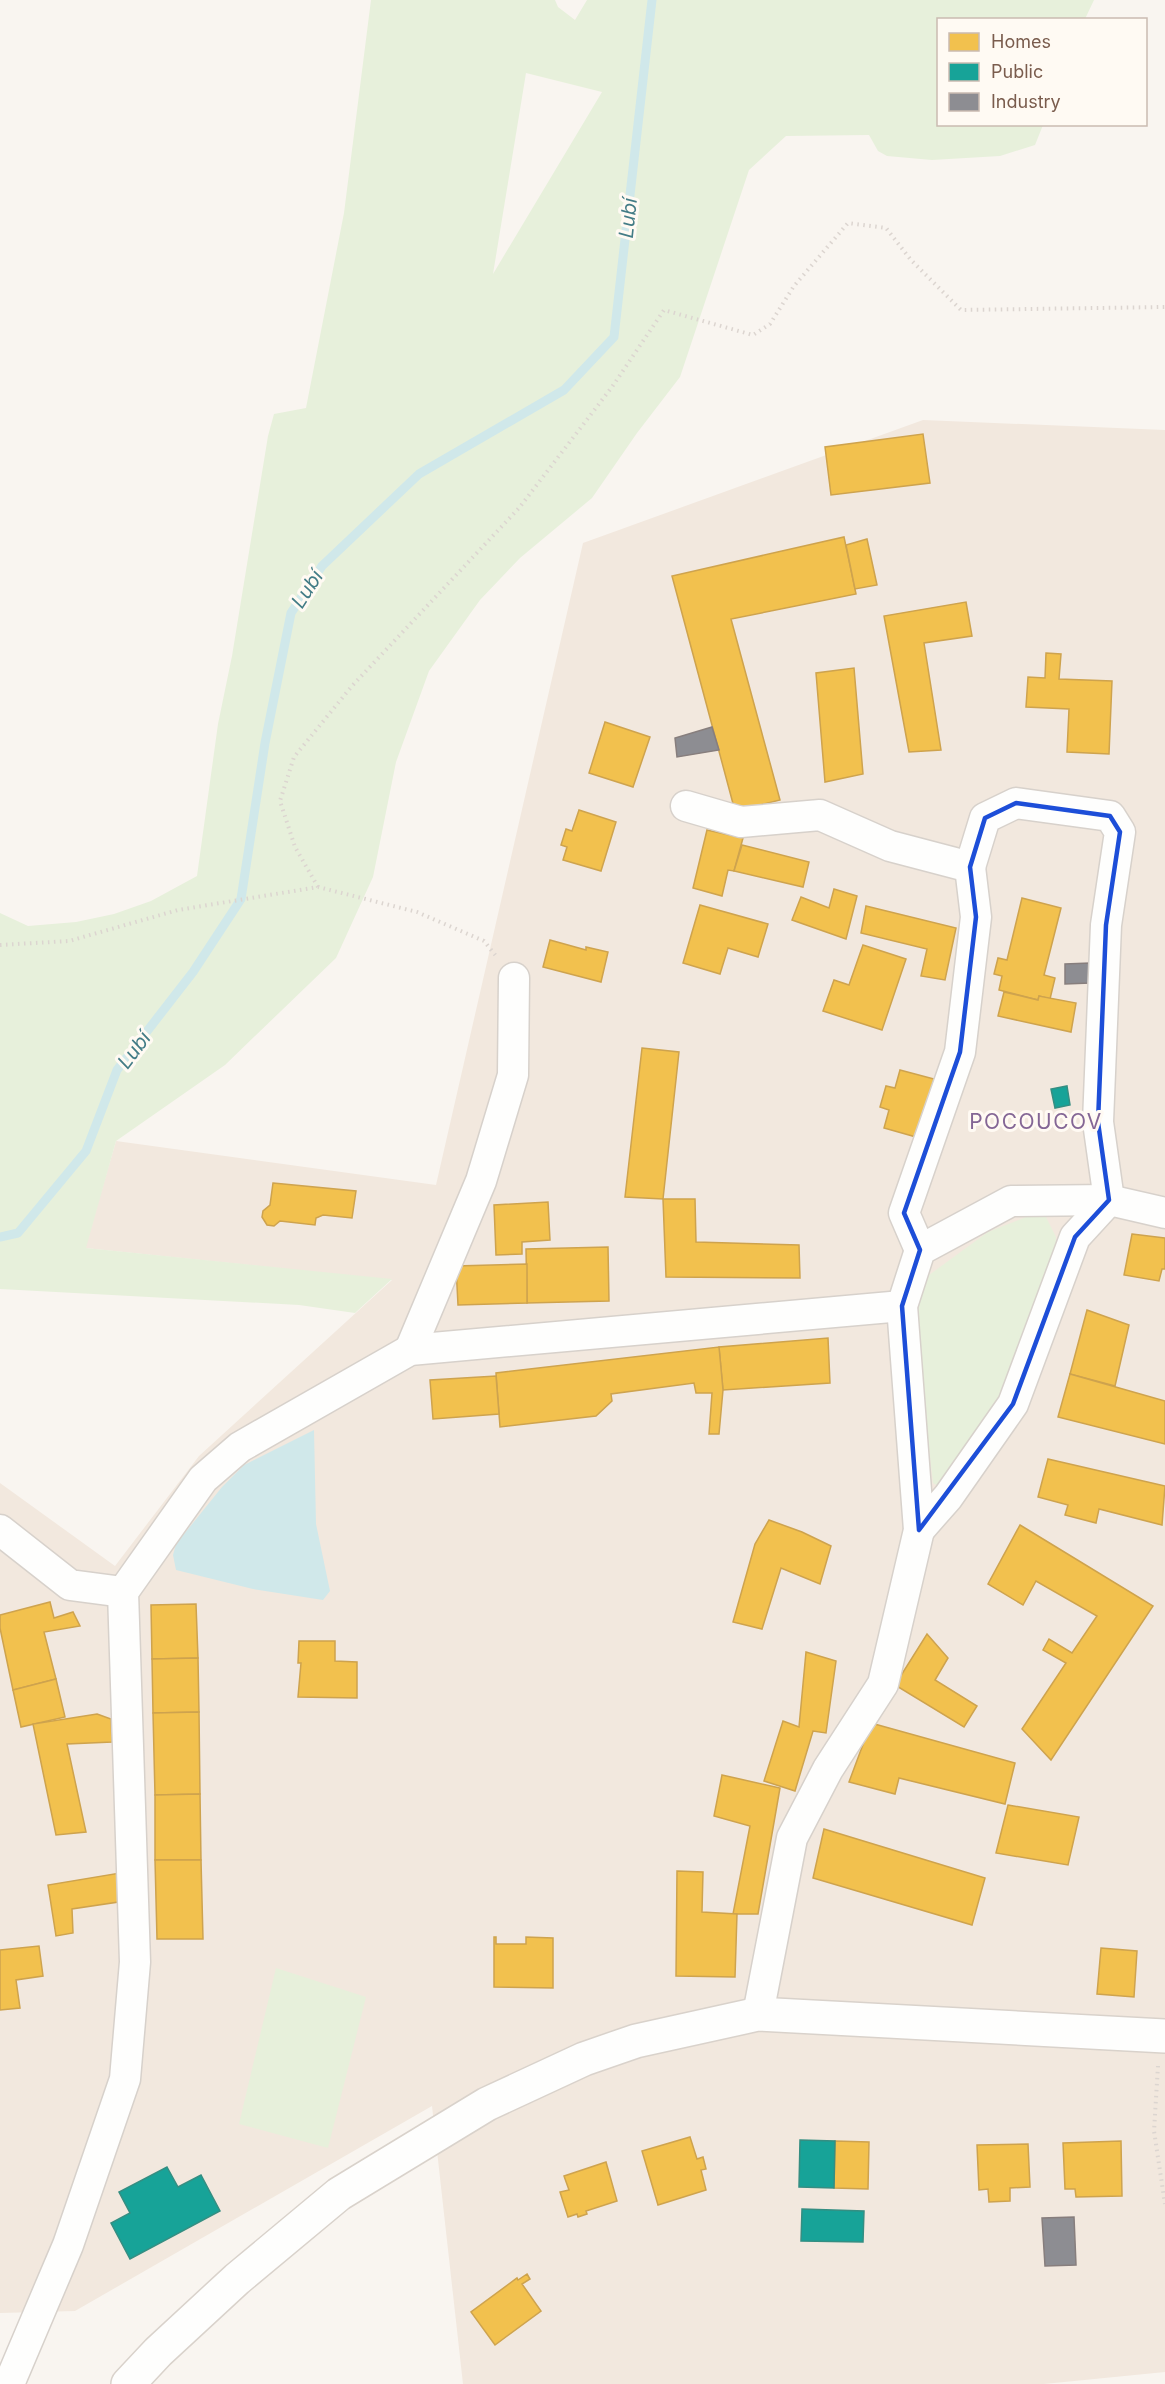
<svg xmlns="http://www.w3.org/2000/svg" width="1165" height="2384" font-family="Inter,sans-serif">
	<rect width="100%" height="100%" fill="#f9f5f0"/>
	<polygon fill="#f2e8de" points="923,420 1165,430 1165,2372 1044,2384 463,2384 432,2106 75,2311 0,2313 0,1483 115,1566 199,1456 392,1280 85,1248 116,1141 436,1185 583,543"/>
	<g fill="#e7f0db" fill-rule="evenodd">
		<path d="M371,0H555L558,7L575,20L587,0H1094L1085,19L938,20V124L1043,125L1035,145L1000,156L932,160L887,156L878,151L869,135L786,136L749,170L680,377L637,433L592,498L520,558L480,600L429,671L396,762L373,877L336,958L225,1065L116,1141L86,1248L392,1279L355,1313L299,1305L0,1289V913L28,926L76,922L114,914L151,901L197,876L218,724L232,656L268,436L274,414L306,408L344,213ZM526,73L602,92L493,274Z"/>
		<polygon points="1045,1215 1056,1237 1055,1266 1007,1402 940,1487 933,1483 913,1310 929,1275 988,1232 1026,1217"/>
		<polygon points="276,1968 366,1997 328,2148 239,2124"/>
	</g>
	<polygon fill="#d0e8ea" points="314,1430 316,1524 330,1591 323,1600 253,1589 176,1570 173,1555 176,1544 222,1487 244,1465"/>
	<g fill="#f2c14e" stroke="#cea34e" stroke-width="1.5">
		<polygon points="923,434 930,483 831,495 825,447"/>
		<polygon points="844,537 856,594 731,619 780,800 735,811 672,576"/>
		<polygon points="867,539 877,585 855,589 846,545"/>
		<polygon points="966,602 972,636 924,643 941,750 909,752 884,616"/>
		<polygon points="1046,653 1061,654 1059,679 1112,681 1109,754 1067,752 1069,709 1026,707 1028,677 1045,678"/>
		<polygon points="854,668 863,774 825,782 816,673"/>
		<polygon points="605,722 650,737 633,787 589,773"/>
		<polygon points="579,810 616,822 601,871 563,860 567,847 561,845 566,829 572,831"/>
		<polygon points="707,830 743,838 734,871 728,870 722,896 693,888"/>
		<polygon points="742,845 809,862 803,887 734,871"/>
		<polygon points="834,889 857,896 846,939 792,920 801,897 829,908"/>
		<polygon points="1022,898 1061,908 1044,975 1055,978 1050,999 1039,996 1038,1000 999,990 1002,976 994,974 998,958 1007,960"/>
		<polygon points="700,905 768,924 758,957 728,948 720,974 683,963"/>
		<polygon points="866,906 956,928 945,980 921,976 927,949 861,933"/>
		<polygon points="550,940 586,950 586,947 608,952 601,982 543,967"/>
		<polygon points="863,945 906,959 882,1030 823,1011 834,980 849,985"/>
		<polygon points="1004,992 1038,1000 1039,996 1076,1003 1071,1032 998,1016"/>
		<polygon points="642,1048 679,1052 663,1199 625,1197"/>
		<polygon points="900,1070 934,1079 916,1137 884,1128 889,1110 880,1107 886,1086 895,1088"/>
		<polygon points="273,1183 356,1191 352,1218 323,1215 316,1218 315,1225 280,1221 274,1226 267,1225 262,1217 263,1211 270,1205"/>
		<polygon points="663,1199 695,1199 696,1242 799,1245 800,1278 666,1277"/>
		<polygon points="548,1202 550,1240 522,1242 522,1254 496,1255 494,1205"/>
		<polygon points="1132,1234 1165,1238 1165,1269 1162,1269 1159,1281 1124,1275"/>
		<polygon points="608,1247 609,1301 527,1303 526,1249"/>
		<polygon points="527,1264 527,1303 458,1305 456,1266"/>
		<polygon points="1087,1310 1129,1325 1115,1386 1070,1374"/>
		<polygon points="828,1338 830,1383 723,1390 719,1347"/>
		<polygon points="719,1347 723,1390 719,1434 709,1434 712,1393 696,1393 694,1383 611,1394 612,1401 596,1416 500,1427 496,1373"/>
		<polygon points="1070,1374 1165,1401 1165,1444 1058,1417"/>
		<polygon points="496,1376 499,1414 433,1419 430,1380"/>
		<polygon points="1048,1459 1165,1486 1162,1525 1099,1509 1096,1523 1065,1515 1068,1505 1038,1497"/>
		<polygon points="769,1520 802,1532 831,1546 820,1584 781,1568 762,1629 733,1622 755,1544"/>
		<polygon points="1020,1525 1153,1606 1051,1760 1022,1729 1066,1663 1043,1650 1049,1639 1072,1653 1097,1616 1036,1581 1023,1605 988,1584"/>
		<polygon points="50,1602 54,1618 73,1612 80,1626 44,1632 56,1679 13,1690 0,1628 0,1615"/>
		<polygon points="196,1604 198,1658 152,1659 151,1605"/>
		<polygon points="927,1634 948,1658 935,1680 977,1706 964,1727 895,1685"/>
		<polygon points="299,1641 335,1641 335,1661 357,1662 357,1698 298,1697 301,1663 298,1663"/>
		<polygon points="806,1652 836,1661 826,1733 813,1731 795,1791 764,1781 783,1721 799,1727"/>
		<polygon points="198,1658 199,1712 153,1713 152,1659"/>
		<polygon points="56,1679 65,1717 21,1727 13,1690"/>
		<polygon points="199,1712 200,1794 155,1795 153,1713"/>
		<polygon points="97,1714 111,1719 112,1742 67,1744 86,1832 56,1835 33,1724"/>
		<polygon points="871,1723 1015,1763 1005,1804 899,1778 895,1794 849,1782"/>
		<polygon points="722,1775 780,1788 758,1914 733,1914 750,1826 714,1816"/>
		<polygon points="200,1794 201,1860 155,1860 155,1795"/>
		<polygon points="1008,1805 1079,1817 1068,1865 996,1853"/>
		<polygon points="824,1829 985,1878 972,1925 813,1878"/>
		<polygon points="155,1860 201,1860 203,1939 157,1939"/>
		<polygon points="677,1871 703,1872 702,1912 737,1914 735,1977 676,1976"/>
		<polygon points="120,1873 125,1901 72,1909 73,1933 56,1936 48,1885"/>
		<polygon points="494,1937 496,1937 496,1944 526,1944 526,1937 553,1938 553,1988 494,1987"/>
		<polygon points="39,1946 43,1976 16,1980 20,2008 0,2010 0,1950"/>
		<polygon points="1101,1948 1137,1951 1134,1997 1097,1994"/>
		<polygon points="690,2137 697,2159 703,2157 706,2169 701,2170 706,2190 658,2205 642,2151"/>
		<polygon points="835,2141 869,2142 868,2189 834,2188"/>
		<polygon points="1121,2141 1122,2196 1076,2197 1075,2189 1065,2189 1063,2143"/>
		<polygon points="1028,2144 1030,2187 1010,2188 1010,2201 989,2202 988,2189 979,2190 977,2145"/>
		<polygon points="606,2162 617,2201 586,2211 587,2214 578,2217 577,2214 568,2217 560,2192 569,2190 564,2176"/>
		<polygon points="527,2274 530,2279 522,2284 541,2311 495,2345 471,2312 517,2278 518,2280"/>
	</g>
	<g fill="#17a398" stroke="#358e82" stroke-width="1.5">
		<polygon points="1067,1086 1070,1105 1055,1108 1051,1089"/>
		<polygon points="800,2140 835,2141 834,2188 799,2187"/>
		<polygon points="167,2167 178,2187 201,2175 220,2211 130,2259 111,2223 130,2213 119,2192"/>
		<polygon points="802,2209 864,2211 863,2242 801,2241"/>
	</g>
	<g fill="#8d8d92" stroke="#877e7d" stroke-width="1.5">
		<polygon points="712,727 719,750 677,757 675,738"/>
		<polygon points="1090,963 1090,983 1065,984 1065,964"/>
		<polygon points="1074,2217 1076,2265 1045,2266 1042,2218"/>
	</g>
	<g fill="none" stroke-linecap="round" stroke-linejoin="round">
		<polyline stroke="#d0e8ea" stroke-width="9" points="0,1237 18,1233 86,1151 117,1070 193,972 241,899 265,743 291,613 322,566 419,474 564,390 614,337 652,0"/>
		<g stroke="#d7d1cb" stroke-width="33">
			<g id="street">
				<polyline points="686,806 741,822 820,815 890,846 970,867 976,917 960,1052 904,1213 920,1250"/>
				<polyline points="970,867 985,818 1016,803 1110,816 1120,832 1106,925 1098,1122 1109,1200"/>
				<polyline points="410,1350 481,1181 513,1075 514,978"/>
				<polyline points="0,1530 70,1585 123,1592"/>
				<polyline points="919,1530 948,1497 1013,1404 1075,1237 1109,1200"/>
				<polyline points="758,2014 792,1838 828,1769 883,1684 919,1530 902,1306 920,1250 1011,1201 1109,1200 1165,1213"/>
				<polyline points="9,2384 68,2245 125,2079 135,1962 123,1592 203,1479 240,1447 410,1350 902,1306"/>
			</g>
		</g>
		<g stroke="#d9d2cb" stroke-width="36">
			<polyline id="secondary" points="128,2384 158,2352 237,2279 339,2194 487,2104 584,2059 636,2041 758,2014 1165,2036"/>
		</g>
		<g stroke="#dcd5d0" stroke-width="4" stroke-dasharray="1.5 4.5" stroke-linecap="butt">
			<polyline points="318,887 295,847 280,801 294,757 352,686 519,508 612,387 664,310 753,335 770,324 794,286 848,223 886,228 911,260 961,310 1165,307"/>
			<polyline points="0,945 69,941 178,910 318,887 417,912 484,941 496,956"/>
			<polyline points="1158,2066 1154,2131 1165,2204"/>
		</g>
		<use href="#street" stroke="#fefefd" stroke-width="30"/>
		<use href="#secondary" stroke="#fefefd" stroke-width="33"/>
	</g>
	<path fill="none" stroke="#1d4ed8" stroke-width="4.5" stroke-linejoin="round" d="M1016,803L1110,816L1120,832L1106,925L1098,1122L1109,1200L1075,1237L1013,1404L919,1530L902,1306L920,1250L904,1213L960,1052L976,917L970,867L985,818Z"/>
	<g text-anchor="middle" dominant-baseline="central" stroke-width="6" stroke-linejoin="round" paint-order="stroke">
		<g font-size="20" font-style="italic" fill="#437c86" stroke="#fffaf3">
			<text transform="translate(628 218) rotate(-84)">Lubí</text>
			<text transform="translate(307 589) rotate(-57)">Lubí</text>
			<text transform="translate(134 1050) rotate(-53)">Lubí</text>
		</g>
		<g font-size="21" letter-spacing="1.5" fill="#846695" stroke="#fffaf3">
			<text x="1036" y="1121">POCOUCOV</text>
		</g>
	</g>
	<rect x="937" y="18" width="210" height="108" fill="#fffaf3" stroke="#cabbb1" stroke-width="1.5"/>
	<rect x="949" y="33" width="30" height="18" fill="#f2c14e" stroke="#cabbb1" stroke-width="1.5"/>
	<text x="991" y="48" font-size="18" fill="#7a5c4d">Homes</text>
	<rect x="949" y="63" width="30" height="18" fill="#17a398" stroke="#cabbb1" stroke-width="1.5"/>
	<text x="991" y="78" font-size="18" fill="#7a5c4d">Public</text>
	<rect x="949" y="93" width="30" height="18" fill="#8d8d92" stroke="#cabbb1" stroke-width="1.5"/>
	<text x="991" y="108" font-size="18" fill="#7a5c4d">Industry</text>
</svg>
